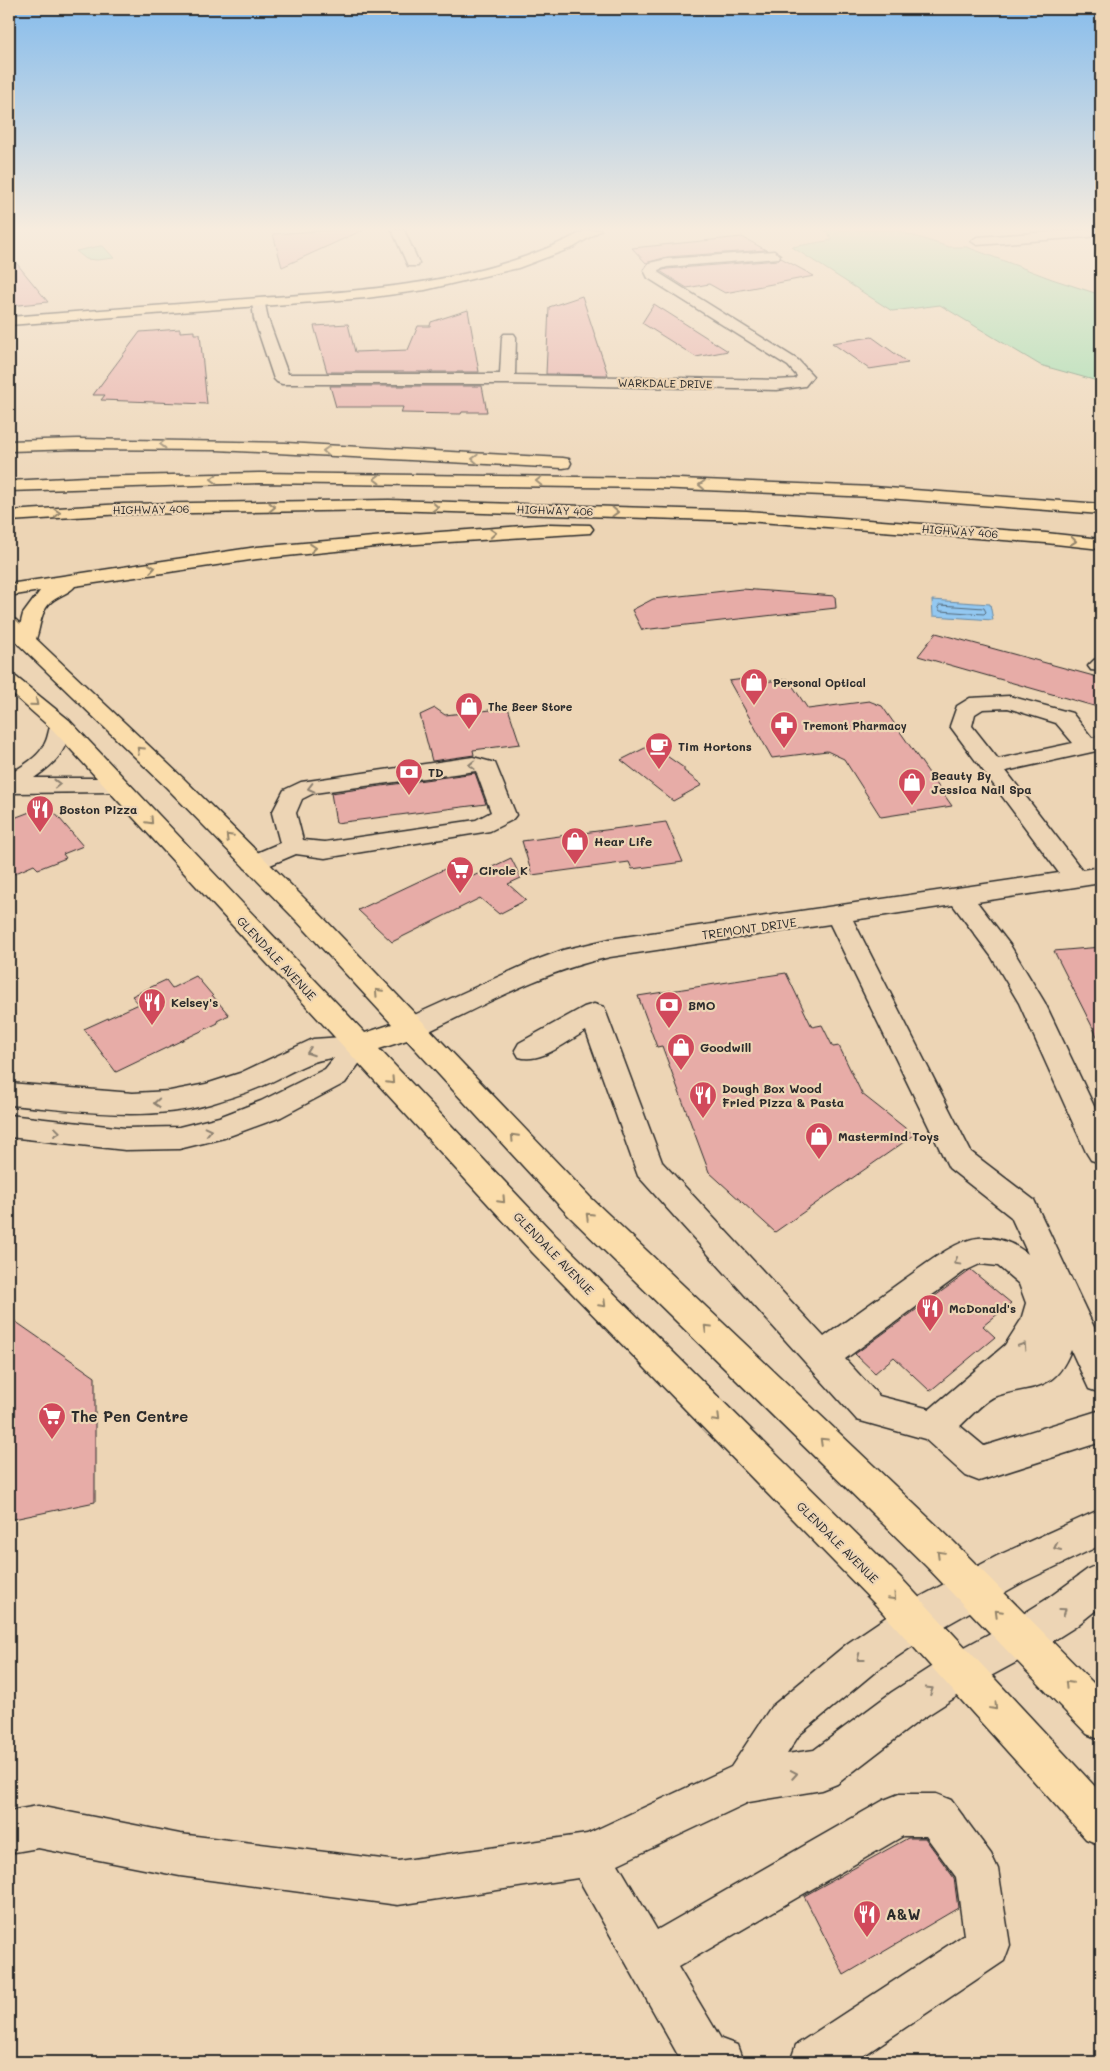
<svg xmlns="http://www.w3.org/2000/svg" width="1110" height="2071" font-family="Mali,sans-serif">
	<rect width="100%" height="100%" fill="#edd5b5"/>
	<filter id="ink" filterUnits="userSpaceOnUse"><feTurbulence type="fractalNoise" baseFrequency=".02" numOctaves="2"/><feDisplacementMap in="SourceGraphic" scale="10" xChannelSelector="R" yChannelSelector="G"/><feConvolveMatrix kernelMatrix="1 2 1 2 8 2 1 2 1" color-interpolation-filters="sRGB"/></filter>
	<g filter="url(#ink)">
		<g fill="#96dba8" stroke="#60836a">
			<polygon points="823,230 895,230 949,247 967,247 1052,279 1101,295 1101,382 1040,365 940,305 892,311 792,247 832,240 827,231"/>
			<polygon points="100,246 103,246 114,258 97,260 86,259 76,251"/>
		</g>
		<polygon fill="#93c8f1" stroke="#6989a2" points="932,600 990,604 993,620 933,616"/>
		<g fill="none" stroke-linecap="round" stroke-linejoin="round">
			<polygon stroke="#556a7a" stroke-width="1" points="940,605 984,608 986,612 984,614 940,611 938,608"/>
		</g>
		<g fill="#e7aca7" stroke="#2b2b2b">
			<polygon points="332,230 363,230 282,267 273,234"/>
			<polygon points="742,237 766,250 667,257 646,263 632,248"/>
			<polygon points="9,254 48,302 9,306"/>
			<polygon points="781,258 814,276 725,293 709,284 687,288 660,271 667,269 779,260"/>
			<polygon points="582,296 608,375 546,374 549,307"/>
			<polygon points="654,304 728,351 696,357 642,323"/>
			<polygon points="468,310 479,372 327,372 314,326 348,324 355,352 408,350 418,326 430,326 431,322"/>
			<polygon points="180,329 180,332 194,331 194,334 200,334 207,404 101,400 105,395 93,395 140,332"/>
			<polygon points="872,337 908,363 869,369 832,343"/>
			<polygon points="330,386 482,386 487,412 462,412 461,414 401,413 403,407 336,407"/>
			<polygon points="742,589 835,596 836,608 642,630 632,610 653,599"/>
			<polygon points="936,633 1101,678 1101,708 918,656"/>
			<polygon points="760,677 763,682 788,679 808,709 869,701 882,706 952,806 881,817 844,759 827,751 772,758 729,681"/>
			<polygon points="435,708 445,715 508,708 520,744 473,750 474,755 432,761 420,715"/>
			<polygon points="651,745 684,768 684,771 702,785 673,801 621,760"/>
			<polygon points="475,773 486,804 336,823 331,793"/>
			<polygon points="48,805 83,846 63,854 66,858 38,869 34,865 9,876 9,820"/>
			<polygon points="666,822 683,862 632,869 629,862 532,875 522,841"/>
			<polygon points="511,858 521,878 508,884 526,900 499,914 480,898 392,942 358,910 449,867 465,880"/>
			<polygon points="1101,947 1101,1044 1054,951"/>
			<polygon points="786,973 812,1027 822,1025 833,1047 839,1046 862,1094 914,1135 775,1232 709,1172 662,1046 657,1047 638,996"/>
			<polygon points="196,976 229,1015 217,1021 218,1023 116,1072 84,1029 139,1004 132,996 166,980 172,988"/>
			<polygon points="971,1270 1011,1303 983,1326 995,1337 930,1391 894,1357 875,1373 855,1354"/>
			<polygon points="9,1317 95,1377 95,1502 9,1520"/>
			<polygon points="908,1838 925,1838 954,1878 958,1908 844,1975 804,1896"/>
		</g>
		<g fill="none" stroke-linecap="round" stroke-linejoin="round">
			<g stroke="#2b2b2b" stroke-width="3">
				<g id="minor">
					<polygon points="392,230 404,230 419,263 418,266 408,266"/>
					<polygon points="1079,230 1101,230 1101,236 977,245 971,241 977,237"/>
					<polygon points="774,251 780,255 779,258 667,267 658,270 659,273 798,360 813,376 805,386 777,390 507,384 282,384 277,382 274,379 254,319 252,302 254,299 264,299 268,319 288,374 500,374 502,337 504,334 514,334 516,337 515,375 777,380 795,379 797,376 788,366 648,278 644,270 649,263 667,259"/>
					<polygon points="1101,658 1101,671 1091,670 1088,666 1094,660"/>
					<path d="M1009,696L1072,713L1092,738L1101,736V750L1006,771L1082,870L1101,867V883L977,902L1010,945L1045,1003L1101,1121V1163L1091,1160L1086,1152L1019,1003L991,956L953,905L853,920L971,1152L1034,1200L1101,1342V1393L1089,1389L1071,1350C1054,1393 1034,1384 996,1396C986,1399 969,1418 960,1426L984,1446L1101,1410V1442L979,1481L966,1476L925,1439L857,1420L638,1176L586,1031C567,1041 541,1064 519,1057L515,1050L519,1043L584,1007L594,1004L604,1007L662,1162L824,1337C850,1318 876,1300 902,1281C921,1268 955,1240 978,1238C996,1236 1014,1243 1028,1254L1011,1217L949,1168L830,924L610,957C543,971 482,1006 421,1035L411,1038L401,1035L397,1028L401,1021L531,962L563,950L610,939L1059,873L950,726L957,706L970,698ZM1008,708L1056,723L1073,743L998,759L972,726L975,714L983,709ZM980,1264L998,1266L1019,1284L1026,1303L1021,1320L1005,1345L930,1409L879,1396L845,1359L965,1271Z"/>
					<path d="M61,719L69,720L72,725C65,753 57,762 34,778H117L125,780L128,785L125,790L117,792L9,793V775C21,766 39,758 45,743C49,736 48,728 53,720Z"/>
					<path d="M473,757L495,763L516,815L512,820L490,831L325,858L296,854L263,868L254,871L245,868L242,863L245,858L280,843L272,813L284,790L301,782ZM476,771L491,812L476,820L325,842L303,840L296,813L302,799L314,793Z"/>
					<path d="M358,1036L368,1039L372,1046L345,1083L281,1117L224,1138L179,1149L125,1150L9,1137V1115L125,1128L179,1127L219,1117L261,1101L325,1069L334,1058C305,1060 286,1077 260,1087C244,1094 226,1099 210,1104C144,1123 76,1110 9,1105V1083L133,1093L170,1091L206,1084L240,1073L313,1039Z"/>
					<polygon points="1101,1509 1101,1545 1023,1582 929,1635 876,1671 799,1735 787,1754 814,1750 892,1692 948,1656 1009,1623 1047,1599 1088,1569 1101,1563 1101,1606 1075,1627 1037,1651 976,1684 920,1720 837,1784 822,1790 749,1802 618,1864 657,1930 884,1800 899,1794 936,1794 951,1800 991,1854 998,1869 1010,1945 1004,1961 854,2062 790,2062 796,2045 964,1935 956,1877 926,1836 903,1836 678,1967 721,2039 737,2045 743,2062 682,2062 578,1878 398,1905 180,1876 38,1848 9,1853 9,1811 38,1806 180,1834 398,1861 587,1834 731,1767 771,1707 848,1643 901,1607 997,1556"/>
				</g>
			</g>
			<g stroke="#2b2b2b" stroke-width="3">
				<g id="major">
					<path d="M586,230H601L574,247L518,268L425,290L366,298L9,325V317C92,311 175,304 259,298C370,290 485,284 586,230Z"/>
					<polygon points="9,618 16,620 183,778 314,908 590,1197 952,1540 1101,1691 1101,1740 1087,1734 926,1566 568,1215 407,1040 379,1049 555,1235 901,1578 1101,1793 1101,1845 1086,1839 875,1604 533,1253 53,730 9,691 9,675 16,677 69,720 365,1033 392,1024 296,920 167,788 9,635"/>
				</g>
			</g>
			<g stroke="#2b2b2b" stroke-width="3">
				<g id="highway">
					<polygon points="78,439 286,443 563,458 569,459 571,463 569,467 563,468 217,450 78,449 9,451 9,441"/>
					<polygon points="259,473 656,478 874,487 1101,504 1101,514 874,497 656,488 259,483 9,491 9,481 86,477"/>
					<polygon points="389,500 747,511 1046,533 1101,539 1101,549 1046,543 747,521 389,510 123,514 9,521 9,511 123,504"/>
					<path d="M550,524L590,525L593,529L590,533L385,546L257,559L75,586C69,594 56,596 49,604C38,616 41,633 33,645L26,647L19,645L16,641L23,614L40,591L9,596V584L257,547L385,536Z"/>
				</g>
			</g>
			<use href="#minor" fill="#edd5b5" fill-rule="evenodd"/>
			<use href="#major" fill="#fbddab" fill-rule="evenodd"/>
			<use href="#highway" fill="#fbddab" fill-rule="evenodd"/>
		</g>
		<defs><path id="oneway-chevron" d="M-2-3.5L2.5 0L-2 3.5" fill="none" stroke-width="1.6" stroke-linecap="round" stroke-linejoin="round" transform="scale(1.25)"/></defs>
		<g stroke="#93846b">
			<use href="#oneway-chevron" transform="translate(163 444) rotate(-180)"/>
			<use href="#oneway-chevron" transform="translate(326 451) rotate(-177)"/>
			<use href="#oneway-chevron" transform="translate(475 459) rotate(-177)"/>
			<use href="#oneway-chevron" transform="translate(214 479) rotate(179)"/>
			<use href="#oneway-chevron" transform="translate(377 479) rotate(-180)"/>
			<use href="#oneway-chevron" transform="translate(539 481) rotate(-179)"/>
			<use href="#oneway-chevron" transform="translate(702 485) rotate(-178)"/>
			<use href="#oneway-chevron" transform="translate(272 507) rotate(-1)"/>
			<use href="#oneway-chevron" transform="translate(435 507) rotate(2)"/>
			<use href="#oneway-chevron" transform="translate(615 512) rotate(2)"/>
			<use href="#oneway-chevron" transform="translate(57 513) rotate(-4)"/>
			<use href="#oneway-chevron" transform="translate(493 533) rotate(-4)"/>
			<use href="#oneway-chevron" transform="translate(1073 541) rotate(6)"/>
			<use href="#oneway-chevron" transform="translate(313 548) rotate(-5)"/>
			<use href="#oneway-chevron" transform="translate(152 568) rotate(-8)"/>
			<use href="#oneway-chevron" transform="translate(35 703) rotate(40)"/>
			<use href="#oneway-chevron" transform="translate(140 750) rotate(-136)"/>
			<use href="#oneway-chevron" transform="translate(150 821) rotate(47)"/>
			<use href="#oneway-chevron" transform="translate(229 837) rotate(-135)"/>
			<use href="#oneway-chevron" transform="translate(378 992) rotate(-133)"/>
			<use href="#oneway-chevron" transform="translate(391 1081) rotate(47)"/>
			<use href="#oneway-chevron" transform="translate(514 1137) rotate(-133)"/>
			<use href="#oneway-chevron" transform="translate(502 1200) rotate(47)"/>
			<use href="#oneway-chevron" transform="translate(589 1216) rotate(-136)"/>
			<use href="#oneway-chevron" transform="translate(603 1304) rotate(45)"/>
			<use href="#oneway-chevron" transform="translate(707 1328) rotate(-136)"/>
			<use href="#oneway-chevron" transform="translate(717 1419) rotate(45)"/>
			<use href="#oneway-chevron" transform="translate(823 1441) rotate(-136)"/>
			<use href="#oneway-chevron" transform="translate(940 1554) rotate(-135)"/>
			<use href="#oneway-chevron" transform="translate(893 1597) rotate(47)"/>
			<use href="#oneway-chevron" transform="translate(998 1613) rotate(-135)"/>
			<use href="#oneway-chevron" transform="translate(1068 1684) rotate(-134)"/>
			<use href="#oneway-chevron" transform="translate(994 1707) rotate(48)"/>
		</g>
		<g stroke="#8c8070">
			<use href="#oneway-chevron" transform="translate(472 765) rotate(178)"/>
			<use href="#oneway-chevron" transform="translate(57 784) rotate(-1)"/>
			<use href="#oneway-chevron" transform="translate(311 788) rotate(166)"/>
			<use href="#oneway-chevron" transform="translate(310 1052) rotate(160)"/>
			<use href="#oneway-chevron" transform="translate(157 1103) rotate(176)"/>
			<use href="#oneway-chevron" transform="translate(208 1131) rotate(-13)"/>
			<use href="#oneway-chevron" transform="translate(57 1132) rotate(7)"/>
			<use href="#oneway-chevron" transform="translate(957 1262) rotate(151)"/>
			<use href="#oneway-chevron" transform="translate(1023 1346) rotate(-57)"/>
			<use href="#oneway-chevron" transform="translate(1057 1547) rotate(155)"/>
			<use href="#oneway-chevron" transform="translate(1063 1611) rotate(-36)"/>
			<use href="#oneway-chevron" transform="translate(860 1658) rotate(142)"/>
			<use href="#oneway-chevron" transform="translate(930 1690) rotate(-32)"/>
			<use href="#oneway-chevron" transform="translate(794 1774) rotate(-10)"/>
		</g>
	</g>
	<linearGradient id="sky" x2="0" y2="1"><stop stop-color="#86bcec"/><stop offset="0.44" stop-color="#f7ecde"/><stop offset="1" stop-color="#f7ecde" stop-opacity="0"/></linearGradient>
	<rect width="1110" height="520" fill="url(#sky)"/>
	<defs>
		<g id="shop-pin" transform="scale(1.4375)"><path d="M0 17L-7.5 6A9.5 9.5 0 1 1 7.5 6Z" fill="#d1495b" stroke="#edd5b5"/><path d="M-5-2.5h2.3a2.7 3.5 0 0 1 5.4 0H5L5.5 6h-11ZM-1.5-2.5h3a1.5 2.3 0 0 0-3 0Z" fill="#fff"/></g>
		<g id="pharmacy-pin" transform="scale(1.4375)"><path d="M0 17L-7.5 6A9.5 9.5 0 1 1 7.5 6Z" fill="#d1495b" stroke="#edd5b5"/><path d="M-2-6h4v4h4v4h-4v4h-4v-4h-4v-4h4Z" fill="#fff"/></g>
		<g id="cafe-pin" transform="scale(1.4375)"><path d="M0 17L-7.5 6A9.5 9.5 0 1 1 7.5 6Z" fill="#d1495b" stroke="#edd5b5"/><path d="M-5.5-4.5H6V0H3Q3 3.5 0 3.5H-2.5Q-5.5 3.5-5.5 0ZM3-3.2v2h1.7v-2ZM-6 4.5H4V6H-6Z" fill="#fff"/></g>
		<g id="bank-pin" transform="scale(1.4375)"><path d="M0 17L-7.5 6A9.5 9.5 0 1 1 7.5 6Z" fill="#d1495b" stroke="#edd5b5"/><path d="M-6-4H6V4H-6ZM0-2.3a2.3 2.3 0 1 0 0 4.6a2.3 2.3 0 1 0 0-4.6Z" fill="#fff"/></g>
		<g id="restaurant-pin" transform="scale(1.4375)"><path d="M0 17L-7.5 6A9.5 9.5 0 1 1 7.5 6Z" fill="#d1495b" stroke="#edd5b5"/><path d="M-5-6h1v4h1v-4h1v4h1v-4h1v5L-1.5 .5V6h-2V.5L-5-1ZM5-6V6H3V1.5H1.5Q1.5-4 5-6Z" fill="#fff"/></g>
		<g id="supermarket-pin" transform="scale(1.4375)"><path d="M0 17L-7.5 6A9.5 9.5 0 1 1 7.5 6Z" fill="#d1495b" stroke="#edd5b5"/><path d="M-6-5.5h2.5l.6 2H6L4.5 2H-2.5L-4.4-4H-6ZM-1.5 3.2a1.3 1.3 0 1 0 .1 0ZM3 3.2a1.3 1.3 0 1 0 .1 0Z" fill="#fff"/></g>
	</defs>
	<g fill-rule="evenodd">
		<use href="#shop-pin" x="754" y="682"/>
		<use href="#shop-pin" x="469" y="706"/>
		<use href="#pharmacy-pin" x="784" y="725"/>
		<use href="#cafe-pin" x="659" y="746"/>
		<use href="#bank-pin" x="409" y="772"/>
		<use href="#shop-pin" x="912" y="782"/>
		<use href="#restaurant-pin" x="40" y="809"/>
		<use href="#shop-pin" x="575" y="841"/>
		<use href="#supermarket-pin" x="460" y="870"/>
		<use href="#restaurant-pin" x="152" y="1002"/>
		<use href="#bank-pin" x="669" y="1005"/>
		<use href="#shop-pin" x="681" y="1047"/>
		<use href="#restaurant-pin" x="703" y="1095"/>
		<use href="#shop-pin" x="819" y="1136"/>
		<use href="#restaurant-pin" x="930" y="1308"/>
		<use href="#supermarket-pin" x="52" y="1416"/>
		<use href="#restaurant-pin" x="867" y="1914"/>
	</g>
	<g text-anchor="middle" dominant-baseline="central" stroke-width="4.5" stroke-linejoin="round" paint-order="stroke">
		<g font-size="11" fill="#2b2b2b" stroke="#edd5b5">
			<text transform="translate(665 383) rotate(1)">WARKDALE DRIVE</text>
			<text transform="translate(151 509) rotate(-1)">HIGHWAY 406</text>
			<text transform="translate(555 510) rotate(2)">HIGHWAY 406</text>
			<text transform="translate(960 531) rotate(4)">HIGHWAY 406</text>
		</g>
		<g font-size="11" font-weight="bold" fill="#2b2b2b" stroke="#edd5b5" text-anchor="start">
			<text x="773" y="682">Personal Optical</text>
			<text x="488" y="706">The Beer Store</text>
			<text x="803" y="725">Tremont Pharmacy</text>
		</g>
		<g font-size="12" font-weight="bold" fill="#2b2b2b" stroke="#edd5b5" text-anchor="start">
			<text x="678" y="746">Tim Hortons</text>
			<text x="428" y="772">TD</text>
			<text x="931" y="775">Beauty By<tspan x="931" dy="14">Jessica Nail Spa</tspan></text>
			<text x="59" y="809">Boston Pizza</text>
			<text x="594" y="841">Hear Life</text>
			<text x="479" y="870">Circle K</text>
			<text x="171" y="1002">Kelsey's</text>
			<text x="688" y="1005">BMO</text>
			<text x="700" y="1047">Goodwill</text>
			<text x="722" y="1088">Dough Box Wood<tspan x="722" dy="14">Fried Pizza &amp; Pasta</tspan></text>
			<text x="838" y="1136">Mastermind Toys</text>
			<text x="949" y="1308">McDonald's</text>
		</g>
		<g font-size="12" fill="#2b2b2b" stroke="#edd5b5">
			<text transform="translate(749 928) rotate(-8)">TREMONT DRIVE</text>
			<text transform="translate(277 958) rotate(47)">GLENDALE AVENUE</text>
			<text transform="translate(554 1253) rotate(46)">GLENDALE AVENUE</text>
			<text transform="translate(838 1542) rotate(45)">GLENDALE AVENUE</text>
		</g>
		<g font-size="15" font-weight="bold" fill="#2b2b2b" stroke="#edd5b5" text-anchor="start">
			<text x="71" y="1416">The Pen Centre</text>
			<text x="886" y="1914">A&amp;W</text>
		</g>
	</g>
	<rect width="1110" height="2071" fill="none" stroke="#edd5b5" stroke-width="30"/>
	<rect x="15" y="15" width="1080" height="2041" fill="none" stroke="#2b2b2b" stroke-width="2" filter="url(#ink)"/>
</svg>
